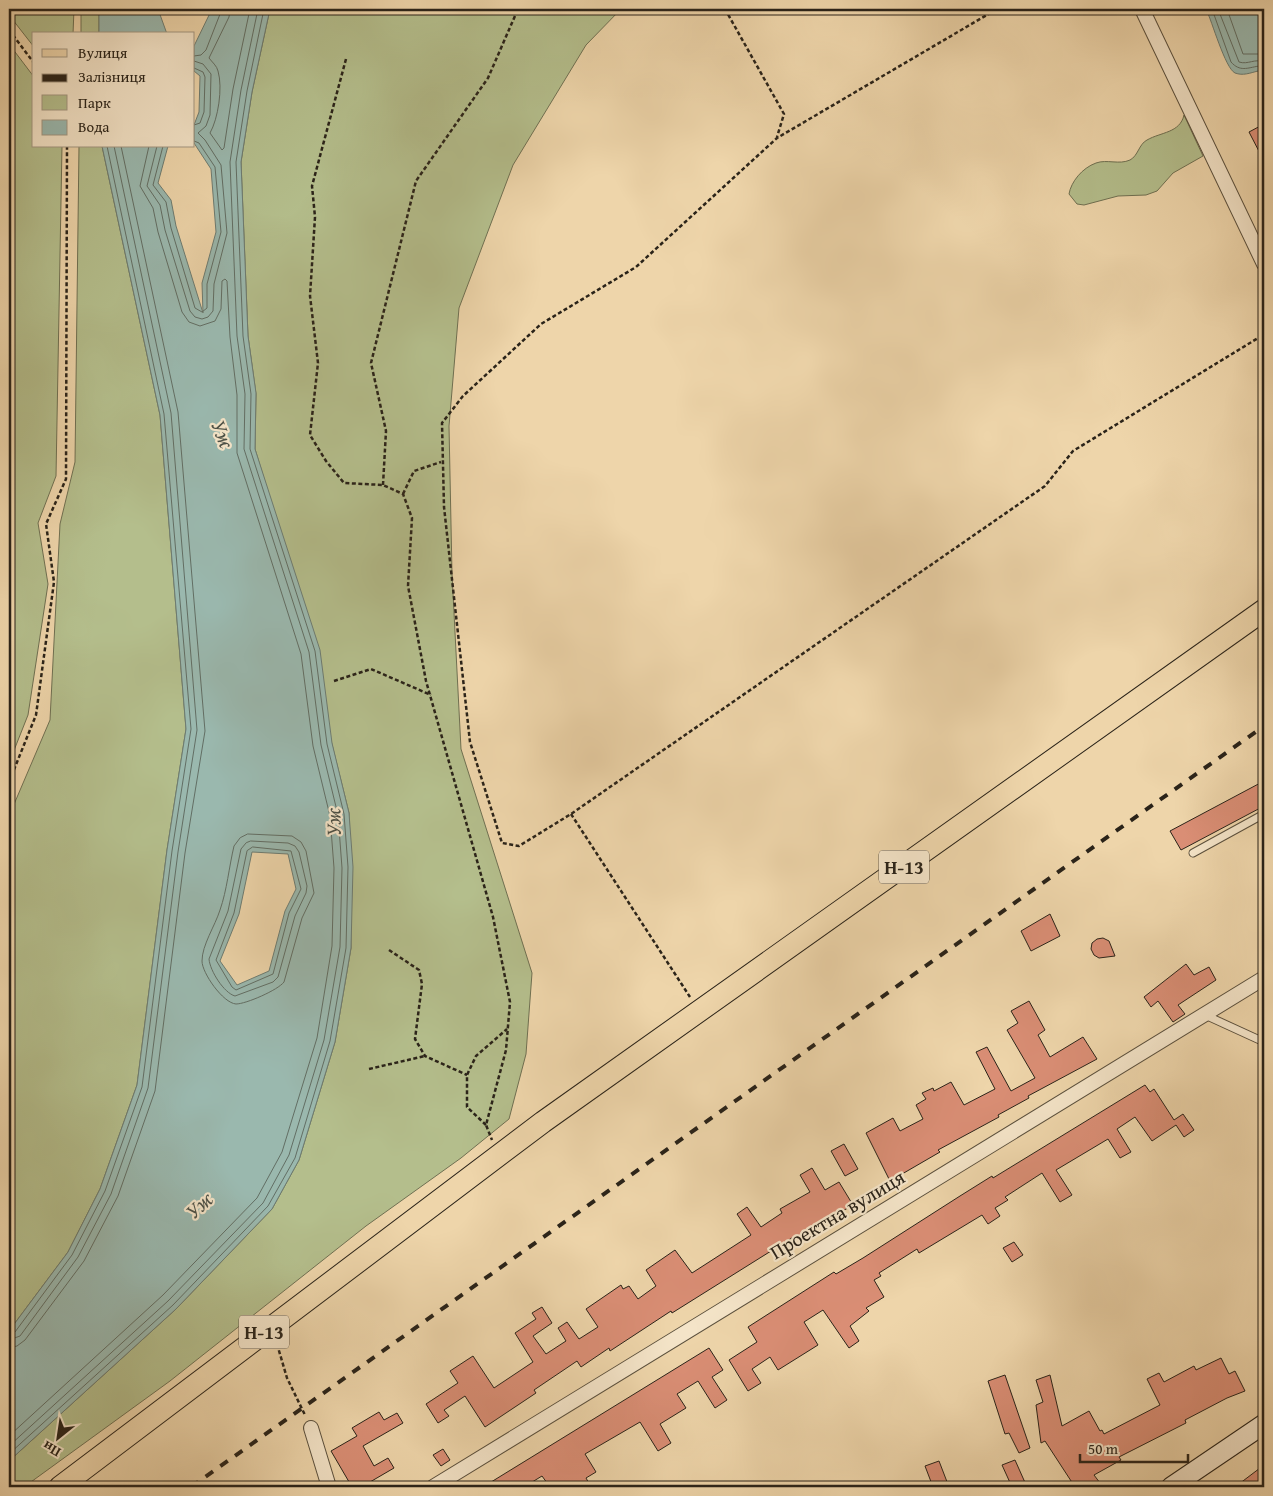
<svg xmlns="http://www.w3.org/2000/svg" width="1273" height="1496" font-family="'Gentium Book Plus',serif">
	<rect width="100%" height="100%" fill="#eed5aa"/>
	<filter id="stains"><feTurbulence type="fractalNoise" baseFrequency=".004" numOctaves="4"/><feColorMatrix values="0 0 0 0 .2 0 0 0 0 .09 0 0 0 0 .02 0 0 0 .5 -.17"/></filter>
	<radialGradient id="worn" r=".72"><stop offset=".6" stop-color="#630" stop-opacity="0"/><stop offset="1" stop-color="#630" stop-opacity=".3"/></radialGradient>
	<g fill="#b4be8c" stroke="#6f7052">
		<polygon points="9,9 74,9 73,34 34,34 34,47 9,15"/>
		<rect x="81" y="9" width="18" height="25"/>
		<polygon points="270,9 621,9 586,45 513,165 459,308 449,426 452,574 461,749 532,973 526,1054 509,1119 461,1158 366,1226 170,1381 24,1487 9,1487 9,1461 176,1309 272,1209 299,1160 335,1042 351,948 349,813 276,518 255,449 256,394 248,336 241,162 252,92"/>
		<polygon points="9,44 34,77 34,146 62,146 56,476 38,523 48,584 28,715 9,763"/>
		<path d="M1184,115L1203,156L1173,173L1157,191L1146,195L1118,196L1084,205L1077,204L1069,194C1071,182 1082,168 1096,163C1107,159 1119,165 1130,160C1138,156 1139,144 1147,140C1161,132 1180,133 1184,115Z"/>
		<polygon points="79,146 102,146 160,415 186,729 167,850 137,1085 100,1189 68,1252 9,1331 9,816 50,720 60,524 75,462"/>
	</g>
	<g fill="#9ab8ae" stroke="#6d7c72" fill-rule="evenodd">
		<polygon points="99,9 158,9 167,34 99,34"/>
		<path d="M212,9H270L252,92L241,162L248,336L256,393L255,449L320,650L332,743L349,813L353,867L351,948L335,1042L299,1160L272,1209L176,1309L9,1461V1331L68,1252L100,1189L137,1085L167,850L186,729L160,415L102,146H168L158,183L171,200L176,226L203,313L202,283L216,232L211,169L194,143V125L199,112L200,76L194,71V46ZM252,852L288,854L296,889L285,911L269,971L237,985L220,961L239,914Z"/>
		<path d="M1206,9H1264V84L1258,71C1250,73 1243,76 1235,73C1225,68 1212,21 1206,9Z"/>
	</g>
	<g fill="none" stroke-linecap="round" stroke-linejoin="round">
		<g stroke="#626e64" stroke-width="1">
			<path d="M230,9L229,17L209,58C212,62 217,66 218,71C223,88 218,119 210,133L222,150L224,148L233,89L250,9"/>
			<path d="M1212,9L1231,62C1240,72 1247,68 1259,66L1264,72"/>
			<path d="M1218,9L1239,62C1248,65 1255,58 1264,62"/>
			<polyline points="1227,9 1243,54 1264,54"/>
			<polyline points="194,56 201,55 206,50 222,9"/>
			<polyline points="194,68 203,72 205,77 204,112 200,123 194,125"/>
			<polyline points="157,146 147,186 160,205 165,230 190,311 195,317 202,319 208,317 213,311 214,284 227,233 221,165 205,140 198,133 206,126 210,115 211,74 203,64 194,61"/>
			<polyline points="163,146 153,185 166,202 171,228 195,308 202,312 207,308 207,284 221,232 215,167 199,143 194,141"/>
			<path d="M248,834L292,836L301,842L306,851L314,893L302,918L284,982C278,990 246,1004 236,1004C223,1003 202,973 202,961C202,945 215,926 220,910C227,890 229,867 234,846L240,838Z"/>
			<path d="M251,841L288,843L295,846L299,852L307,886L306,893L295,916L278,977L273,982L235,996C224,993 210,971 209,959L228,911L241,849L246,843Z"/>
			<polygon points="253,847 291,851 301,889 289,913 273,974 236,990 232,987 216,960 234,913 247,851"/>
			<polyline points="9,1334 15,1332 72,1255 105,1191 142,1087 172,851 191,729 164,414 107,146"/>
			<polyline points="9,1340 20,1336 78,1257 111,1194 148,1088 178,852 197,730 171,413 114,146"/>
			<polyline points="9,1348 17,1346 25,1340 84,1261 118,1196 155,1091 185,853 205,731 178,412 121,146"/>
			<polyline points="9,1436 163,1295 257,1198 282,1152 317,1038 332,946 334,868 330,816 313,746 301,654 237,453 237,395 230,337 227,281 225,279 222,281 221,309 215,321 200,326 189,322 182,312 158,232 153,208 140,186 149,146"/>
			<polyline points="9,1446 168,1301 263,1203 289,1155 324,1040 340,947 342,868 338,815 321,745 309,652 244,449 245,394 237,336 230,162 241,90 258,9"/>
			<polyline points="9,1454 173,1305 268,1206 295,1158 330,1041 346,948 348,867 344,814 327,744 315,651 250,449 251,394 243,336 236,162 247,91 264,9"/>
		</g>
	</g>
	<g fill="#da8e75" stroke="#2a2319">
		<polygon points="1264,124 1264,161 1249,132"/>
		<polygon points="1264,781 1264,806 1181,850 1170,831"/>
		<polygon points="1050,914 1060,936 1031,951 1021,931"/>
		<polygon points="1103,938 1109,941 1115,956 1099,958 1094,955 1091,949 1092,943 1097,939"/>
		<polygon points="1186,964 1194,975 1209,967 1216,980 1178,1005 1185,1014 1173,1022 1158,1001 1151,1007 1144,997"/>
		<polygon points="1029,1001 1045,1030 1038,1035 1050,1057 1083,1037 1097,1059 1028,1096 1029,1098 998,1115 999,1117 938,1150 940,1152 890,1181 866,1133 893,1118 900,1131 923,1119 916,1105 926,1099 922,1093 933,1088 934,1091 951,1082 964,1105 995,1089 976,1052 987,1047 1011,1091 1035,1078 1007,1030 1018,1023 1011,1011"/>
		<polygon points="1145,1085 1150,1092 1154,1089 1174,1120 1183,1114 1194,1130 1184,1137 1176,1125 1152,1141 1135,1117 1117,1129 1131,1152 1120,1158 1108,1139 1056,1170 1072,1195 1060,1202 1042,1173 1005,1197 1008,1200 995,1208 1000,1216 988,1224 982,1215 919,1253 917,1249 879,1273 881,1276 874,1280 884,1297 866,1308 869,1311 850,1326 859,1341 849,1348 823,1310 804,1322 818,1345 778,1370 770,1357 752,1369 761,1383 748,1391 729,1360 757,1342 748,1327 834,1272 836,1274 863,1258 960,1196 992,1176 993,1178"/>
		<polygon points="844,1144 858,1169 845,1176 831,1151"/>
		<polygon points="812,1168 825,1190 839,1182 853,1205 796,1238 795,1236 672,1313 671,1311 610,1351 609,1348 581,1367 577,1361 534,1390 536,1393 485,1427 465,1396 444,1410 449,1416 438,1423 426,1404 458,1383 450,1371 473,1356 494,1388 533,1362 515,1333 536,1319 532,1313 542,1307 552,1323 533,1336 546,1354 566,1341 558,1328 567,1322 579,1339 598,1327 586,1309 621,1285 623,1289 629,1286 638,1299 656,1286 646,1270 675,1250 692,1273 751,1235 737,1214 747,1207 761,1227 782,1213 780,1209 810,1192 800,1175"/>
		<polygon points="1014,1242 1023,1255 1012,1262 1003,1248"/>
		<polygon points="709,1348 723,1370 712,1377 727,1400 715,1408 698,1381 677,1394 686,1408 660,1424 671,1443 658,1451 640,1422 585,1454 596,1472 586,1478 591,1487 550,1487 542,1476 524,1487 483,1487"/>
		<polygon points="1221,1358 1229,1374 1235,1371 1245,1391 1227,1398 1185,1420 1186,1423 1119,1457 1121,1460 1094,1475 1103,1487 1075,1487 1045,1441 1041,1443 1036,1405 1043,1402 1036,1380 1050,1375 1062,1426 1089,1411 1100,1431 1102,1430 1104,1434 1160,1405 1147,1379 1159,1373 1164,1382 1194,1366 1196,1370"/>
		<polygon points="1005,1375 1030,1448 1019,1453 1009,1433 1005,1434 988,1381"/>
		<polygon points="379,1412 384,1420 397,1413 403,1423 363,1446 374,1466 388,1458 394,1468 370,1482 373,1487 352,1487 331,1451 357,1436 352,1428"/>
		<polygon points="443,1449 450,1460 441,1466 433,1455"/>
		<polygon points="1015,1460 1027,1487 1012,1487 1002,1465"/>
		<polygon points="939,1461 949,1487 933,1487 925,1466"/>
		<polygon points="1264,1465 1264,1487 1235,1487"/>
	</g>
	<g fill="none" stroke-linecap="round" stroke-linejoin="round">
		<g stroke="#5b503d" stroke-width="9">
			<g id="service">
				<polyline points="1193,853 1264,814"/>
				<polyline points="1205,1015 1264,1042"/>
			</g>
		</g>
		<g stroke="#5b503d" stroke-width="16">
			<g id="minor">
				<polyline points="1142,9 1264,264"/>
				<polyline points="311,1428 329,1487"/>
				<polyline points="433,1487 1264,978"/>
			</g>
		</g>
		<g stroke="#2a2319" stroke-width="21">
			<polyline id="secondary" points="1171,1487 1264,1424"/>
		</g>
		<g stroke="#2a2319" stroke-width="23">
			<polyline id="primary" points="60,1487 543,1122 1264,610"/>
		</g>
		<g stroke="#2a2319" stroke-width="2.5" stroke-dasharray="4 2.5" stroke-linecap="butt">
			<polyline points="725,9 784,114 777,137"/>
			<polyline points="997,9 777,138 636,267 541,324 463,396 442,423 444,507 470,742 502,843 519,846 571,814 1045,486 1073,451 1263,335"/>
			<polyline points="9,30 34,63"/>
			<polyline points="346,59 312,186 315,217 310,296 318,363 310,435 326,461 344,483 383,485 403,494 412,518 408,586 426,681 493,917 510,1002 506,1050 486,1125 492,1140"/>
			<polyline points="383,485 386,431 371,363 416,181 488,78 518,9"/>
			<polyline points="403,494 414,471 441,462"/>
			<polyline points="334,681 371,669 431,695"/>
			<polyline points="9,782 36,715 54,582 46,524 66,479 67,146"/>
			<polyline points="571,814 690,997"/>
			<polyline points="389,950 419,970 422,984 415,1039 425,1056 467,1075"/>
			<polyline points="369,1069 425,1056"/>
			<polyline points="486,1125 467,1107 467,1075 476,1056 507,1029"/>
			<polyline points="277,1344 287,1378 305,1415"/>
		</g>
		<use href="#service" stroke="#f4e4c8" stroke-width="7"/>
		<use href="#minor" stroke="#f4e4c8" stroke-width="14"/>
		<use href="#secondary" stroke="#f4e4c8" stroke-width="19"/>
		<use href="#primary" stroke="#eed5aa" stroke-width="21"/>
		<polyline stroke="#2a2319" stroke-width="4" stroke-dasharray="9 9" stroke-linecap="butt" points="191,1487 1264,726"/>
	</g>
	<g text-anchor="middle" dominant-baseline="central" stroke-width="4.5" stroke-linejoin="round" paint-order="stroke">
		<g fill="#f4e4c8" stroke="#675d4e" stroke-width="1">
			<rect x="879" y="850.5" width="50" height="33" rx="4"/>
			<rect x="239" y="1315.5" width="50" height="33" rx="4"/>
		</g>
		<g font-size="19" font-weight="bold" fill="#2a2319">
			<text x="904" y="867">Н-13</text>
			<text x="264" y="1332">Н-13</text>
		</g>
		<g font-size="20" fill="#2a2319" stroke="#f4e4c8">
			<text transform="translate(837 1214) rotate(-31)">Проектна вулиця</text>
		</g>
		<g font-size="21" font-style="italic" fill="#4c5046" stroke="#f4e4c8">
			<text transform="translate(223 434) rotate(68)">Уж</text>
			<text transform="translate(333 822) rotate(-91)">Уж</text>
			<text transform="translate(199 1205) rotate(-43)">Уж</text>
		</g>
	</g>
	<rect width="1273" height="1496" fill="none" stroke="#eed5aa" stroke-width="30"/>
	<rect x="10" y="10" width="1253" height="1476" fill="none" stroke="#2a2319" stroke-width="2.5"/>
	<rect x="15" y="15" width="1243" height="1466" fill="none" stroke="#2a2319"/>
	<rect x="32" y="32" width="162" height="115" fill="#f4e4c8" stroke="#a39782"/>
	<rect x="42" y="49" width="25" height="8" fill="#eed5aa" stroke="#a39782"/>
	<text x="78" y="58" font-size="15" fill="#2a2319">Вулиця</text>
	<rect x="42" y="74" width="25" height="8" fill="#2a2319" stroke="#a39782"/>
	<text x="78" y="82" font-size="15" fill="#2a2319">Залізниця</text>
	<rect x="42" y="95" width="25" height="15" fill="#b4be8c" stroke="#a39782"/>
	<text x="78" y="108" font-size="15" fill="#2a2319">Парк</text>
	<rect x="42" y="120" width="25" height="15" fill="#9ab8ae" stroke="#a39782"/>
	<text x="78" y="132" font-size="15" fill="#2a2319">Вода</text>
	<g transform="translate(58 1438) rotate(210)" stroke="#f4e4c8" stroke-width="4" paint-order="stroke">
	<path d="M0-4L9 19L0 12L-9 19Z" fill="#2a2319"/>
	<text y="-8" font-size="14" font-weight="bold" text-anchor="middle" fill="#2a2319">Пн</text>
	</g>
	<path d="M1080 1454v8h108v-8" fill="none" stroke="#2a2319" stroke-width="2.5"/>
	<text x="1088" y="1454" font-size="15" fill="#2a2319" stroke="#f4e4c8" stroke-width="4" paint-order="stroke">50 m</text>
	<rect width="100%" height="100%" filter="url(#stains)"/>
	<rect width="100%" height="100%" fill="url(#worn)"/>
</svg>
